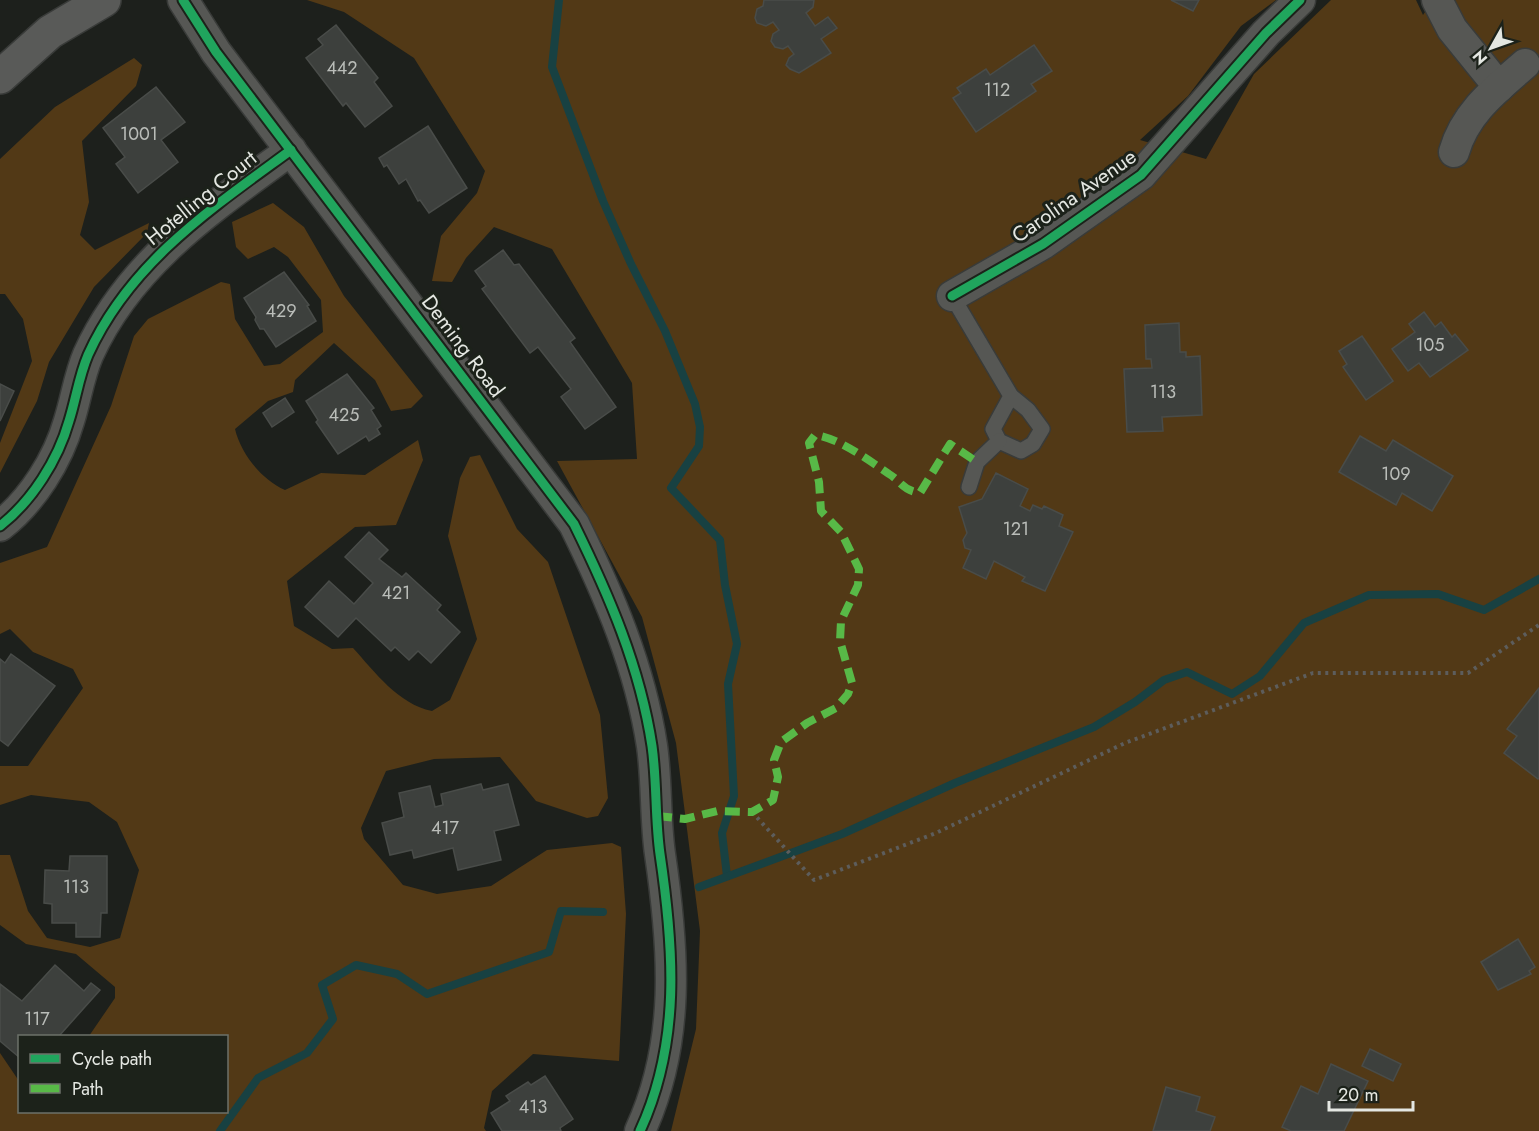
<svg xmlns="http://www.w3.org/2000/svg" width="1539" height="1131" font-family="Jost,sans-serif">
	<rect width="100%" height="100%" fill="#1d201c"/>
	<g fill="#523916">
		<polygon points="307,0 1276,0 1241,26 1188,96 1140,140 1206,159 1254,74 1331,0 1416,0 1423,15 1433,0 1539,0 1539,1131 671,1131 696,1029 700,931 676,743 642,617 557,461 637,459 632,383 552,249 494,227 466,258 452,282 432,281 441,236 477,193 485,171 414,58 344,12"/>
		<polygon points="134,58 142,65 136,86 82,141 89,202 80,235 95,250 149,223 147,233 94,287 49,362 37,401 0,473 0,443 32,361 23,319 5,294 0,294 0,159 55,107"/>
		<path d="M273,203L304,227L344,296L423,396L411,408L391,411L375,380L334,343L295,380L293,392L268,401L235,429C241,454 261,479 285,490L321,473L365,475L418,440L423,460L396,525L355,527L287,581L294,626L332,649L353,648C375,672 398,704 432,711L450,700L477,639L448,536L460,478L470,457L480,455L517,529L548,562L600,715L608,798L598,816L587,818L536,801L500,757L434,759L386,771L361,828L364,839L403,885L437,894L491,886L547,850L612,843L621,847L626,914L619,1061L533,1054L492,1091L484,1128L486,1131H0V1053L19,1081L20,1112H226V1036H89L115,998V987L76,954L26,944L0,925V855H10L28,911L47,938L90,947L120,938L139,870L117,822L89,802L31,795L0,805V766H28L83,688L73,669L33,652L10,629L0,634V563L47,547L111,406L134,336L148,319L221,282L230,284L235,319L264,366L280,364L323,332L321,300L288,257L274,247L248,259L236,247L232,222Z"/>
	</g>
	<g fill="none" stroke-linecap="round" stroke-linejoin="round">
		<g stroke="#184142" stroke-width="8">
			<polyline points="559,0 552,67 603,201 631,264 665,331 695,404 700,427 699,446 671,488 720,540 725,585 737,644 728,684 734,796 722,833 727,876"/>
			<polyline points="699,887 842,834 955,783 1094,727 1135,702 1164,680 1187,672 1232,694 1260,676 1304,623 1369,595 1438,594 1484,610 1539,579"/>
			<polyline points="220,1131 258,1078 307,1053 333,1019 322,985 356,965 397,974 427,994 549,952 561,911 603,912"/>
		</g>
	</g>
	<g fill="#3d403d" stroke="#494c49" stroke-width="1.5">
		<polygon points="764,0 814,0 813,7 806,13 815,26 828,17 837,28 821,39 831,53 799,73 790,69 786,65 789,58 794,54 788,46 783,49 775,47 771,41 773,34 779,30 773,22 766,26 757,23 755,18 757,9 763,6"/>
		<polygon points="1171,0 1199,0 1193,11"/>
		<polygon points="336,25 378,78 374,82 392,106 365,127 346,103 343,106 306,58 323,45 318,39"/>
		<polygon points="1034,45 1052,71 1031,84 1036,91 976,132 953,98 961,93 957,88 986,69 990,75"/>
		<polygon points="156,87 185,122 161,140 178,162 138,193 116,164 125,157 103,128"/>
		<polygon points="428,126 467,188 429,213 420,200 418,201 406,179 399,184 387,165 384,167 379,158"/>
		<polygon points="503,250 514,265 519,264 575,338 570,342 616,407 585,429 561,397 571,389 538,347 530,353 482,289 486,286 475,271"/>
		<polygon points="284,272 309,305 307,306 316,321 276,347 264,329 260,329 255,320 256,317 244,298"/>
		<polygon points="1424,312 1435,327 1441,322 1452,337 1455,334 1468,350 1430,377 1419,363 1408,371 1392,349 1415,332 1409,324"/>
		<polygon points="1179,323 1180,352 1186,352 1186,357 1200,356 1202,415 1162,417 1163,431 1127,432 1124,369 1152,368 1151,359 1146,359 1145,325"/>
		<polygon points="1362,336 1393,381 1366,400 1343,367 1347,364 1339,351"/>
		<polygon points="347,374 374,408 371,410 381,426 377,429 380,434 369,441 366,436 338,454 316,422 318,420 306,401"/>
		<polygon points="0,384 14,391 0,421"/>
		<polygon points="285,398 294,412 272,427 263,413"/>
		<polygon points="1360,436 1386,451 1393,440 1453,476 1432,511 1402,493 1396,505 1339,472"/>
		<polygon points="996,473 1028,489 1020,506 1030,511 1033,505 1042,509 1044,506 1063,515 1059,526 1073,532 1045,591 1022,581 1025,577 994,561 986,579 963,568 971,550 965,548 963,540 967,533 959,507 982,499"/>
		<polygon points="369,532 388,550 379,559 402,577 406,573 441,605 437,610 460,632 431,663 418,651 409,660 395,647 391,651 356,618 338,637 305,607 329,581 354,604 373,583 345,557"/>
		<polygon points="11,654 55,686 8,746 0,740 0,659 5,663"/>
		<polygon points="1539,688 1539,778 1538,779 1504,753 1517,736 1507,729"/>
		<polygon points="481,784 483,790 508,784 519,825 494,831 501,860 458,870 453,848 414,858 412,850 390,855 382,823 404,817 399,793 430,786 435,807 443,805 441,794"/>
		<polygon points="70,856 107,856 107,913 101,913 100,937 76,937 76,923 52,923 52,904 44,903 45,870 69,871"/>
		<polygon points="1518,939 1535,967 1529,971 1531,974 1498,990 1481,962"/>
		<polygon points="55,965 84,991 91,983 100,990 59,1036 20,1036 20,1058 0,1041 0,984 22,1001"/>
		<polygon points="1370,1049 1401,1064 1393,1081 1362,1066"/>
		<polygon points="1331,1064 1368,1081 1344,1131 1291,1131 1282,1127 1301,1086 1318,1094"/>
		<polygon points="545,1076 573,1119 560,1128 561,1131 502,1131 491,1113 510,1101 506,1096 528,1082 531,1085"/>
		<polygon points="1166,1087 1200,1097 1196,1111 1215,1117 1210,1131 1153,1131"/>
	</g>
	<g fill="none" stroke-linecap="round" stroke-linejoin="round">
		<g stroke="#393b39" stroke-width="18">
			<g id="service">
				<polyline points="952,296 1011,396 1028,410 1042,429 1033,444 1021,451 999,441 993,429 1011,396"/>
				<polyline points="969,487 977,462 999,441"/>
			</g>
		</g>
		<g stroke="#393b39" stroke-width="33">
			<g id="minor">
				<path d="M183,0L216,52L574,524C609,595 640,667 652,746C657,781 655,819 660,854C674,949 681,1042 640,1131"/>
				<polyline points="1437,0 1452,29 1499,87"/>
				<path d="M1454,152C1465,113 1495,90 1525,64"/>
				<polyline points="952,296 1043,244 1141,175 1266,33 1300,0"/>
				<path d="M0,526C32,501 58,460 69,421C76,399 79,376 88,355C130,262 212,208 291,150"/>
			</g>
		</g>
		<g stroke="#393b39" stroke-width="36">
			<polyline id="secondary" points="0,77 50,32 104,0"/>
		</g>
		<polyline stroke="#5d5d5c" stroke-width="4" stroke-dasharray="3 4.5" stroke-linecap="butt" points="752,812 814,880 936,833 1125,743 1313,673 1468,673 1539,625"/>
		<use href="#service" stroke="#565754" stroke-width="15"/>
		<use href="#minor" stroke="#565754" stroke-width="30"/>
		<use href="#secondary" stroke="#595a58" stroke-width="33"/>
		<path stroke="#58b947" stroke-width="8" stroke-dasharray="15 8" stroke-linecap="butt" d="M657,816L685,819L717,811L752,812L773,800L778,777L774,760L781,742L807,723L836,708L848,694L852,683L840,641L841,621L858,585L859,569L841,532L821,511L819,482L809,443L815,435C837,437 870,461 889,474C903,483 902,490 920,493L950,444L977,462"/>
		<g stroke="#1c221a" stroke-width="13">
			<g id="cycleway">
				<path d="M183,0L216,52L574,524C609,595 640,667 652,746C657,781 655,819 660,854C674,949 681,1042 640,1131"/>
				<polyline points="952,296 1043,244 1141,175 1266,33 1300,0"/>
				<path d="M0,526C32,501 58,460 69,421C76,399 79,376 88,355C130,262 212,208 291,150"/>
			</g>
		</g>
		<use href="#cycleway" stroke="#20a55d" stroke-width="9"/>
	</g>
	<g text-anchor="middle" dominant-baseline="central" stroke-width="6" stroke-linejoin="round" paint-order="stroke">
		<g font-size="18" fill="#babdb9">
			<text x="342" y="68">442</text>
			<text x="997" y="90">112</text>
			<text x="139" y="134">1001</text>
			<text x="281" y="311">429</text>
			<text x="1430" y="345">105</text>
			<text x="1163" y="392">113</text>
			<text x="344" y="415">425</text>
			<text x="1396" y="474">109</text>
			<text x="1016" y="529">121</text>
			<text x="396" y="593">421</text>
			<text x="445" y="828">417</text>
			<text x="76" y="887">113</text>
			<text x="37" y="1019">117</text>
			<text x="533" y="1107">413</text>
		</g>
		<g font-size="21" fill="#e4e7e2" stroke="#1c221a">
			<text transform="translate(1074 196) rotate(-35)">Carolina Avenue</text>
			<text transform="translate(201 198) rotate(-39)">Hotelling Court</text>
			<text transform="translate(463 346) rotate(53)">Deming Road</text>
		</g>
	</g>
	<rect x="18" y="1035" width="210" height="78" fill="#1c221a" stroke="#6c716a" stroke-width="1.5"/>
	<rect x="30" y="1054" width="30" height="9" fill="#20a55d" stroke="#6c716a" stroke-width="1.5"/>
	<text x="72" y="1065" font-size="18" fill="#e4e7e2">Cycle path</text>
	<rect x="30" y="1084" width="30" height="9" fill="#58b947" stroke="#6c716a" stroke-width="1.5"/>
	<text x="72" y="1095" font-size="18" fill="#e4e7e2">Path</text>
	<g transform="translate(1491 48) rotate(230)" stroke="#1c221a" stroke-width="4.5" paint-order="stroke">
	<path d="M0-4.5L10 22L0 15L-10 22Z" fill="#e4e7e2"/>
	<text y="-9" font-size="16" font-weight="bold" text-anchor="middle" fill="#e4e7e2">N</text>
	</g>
	<path d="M1329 1101v9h84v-9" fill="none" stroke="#e4e7e2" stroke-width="3"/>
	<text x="1338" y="1101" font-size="18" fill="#e4e7e2" stroke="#1c221a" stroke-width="4.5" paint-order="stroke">20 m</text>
</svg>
